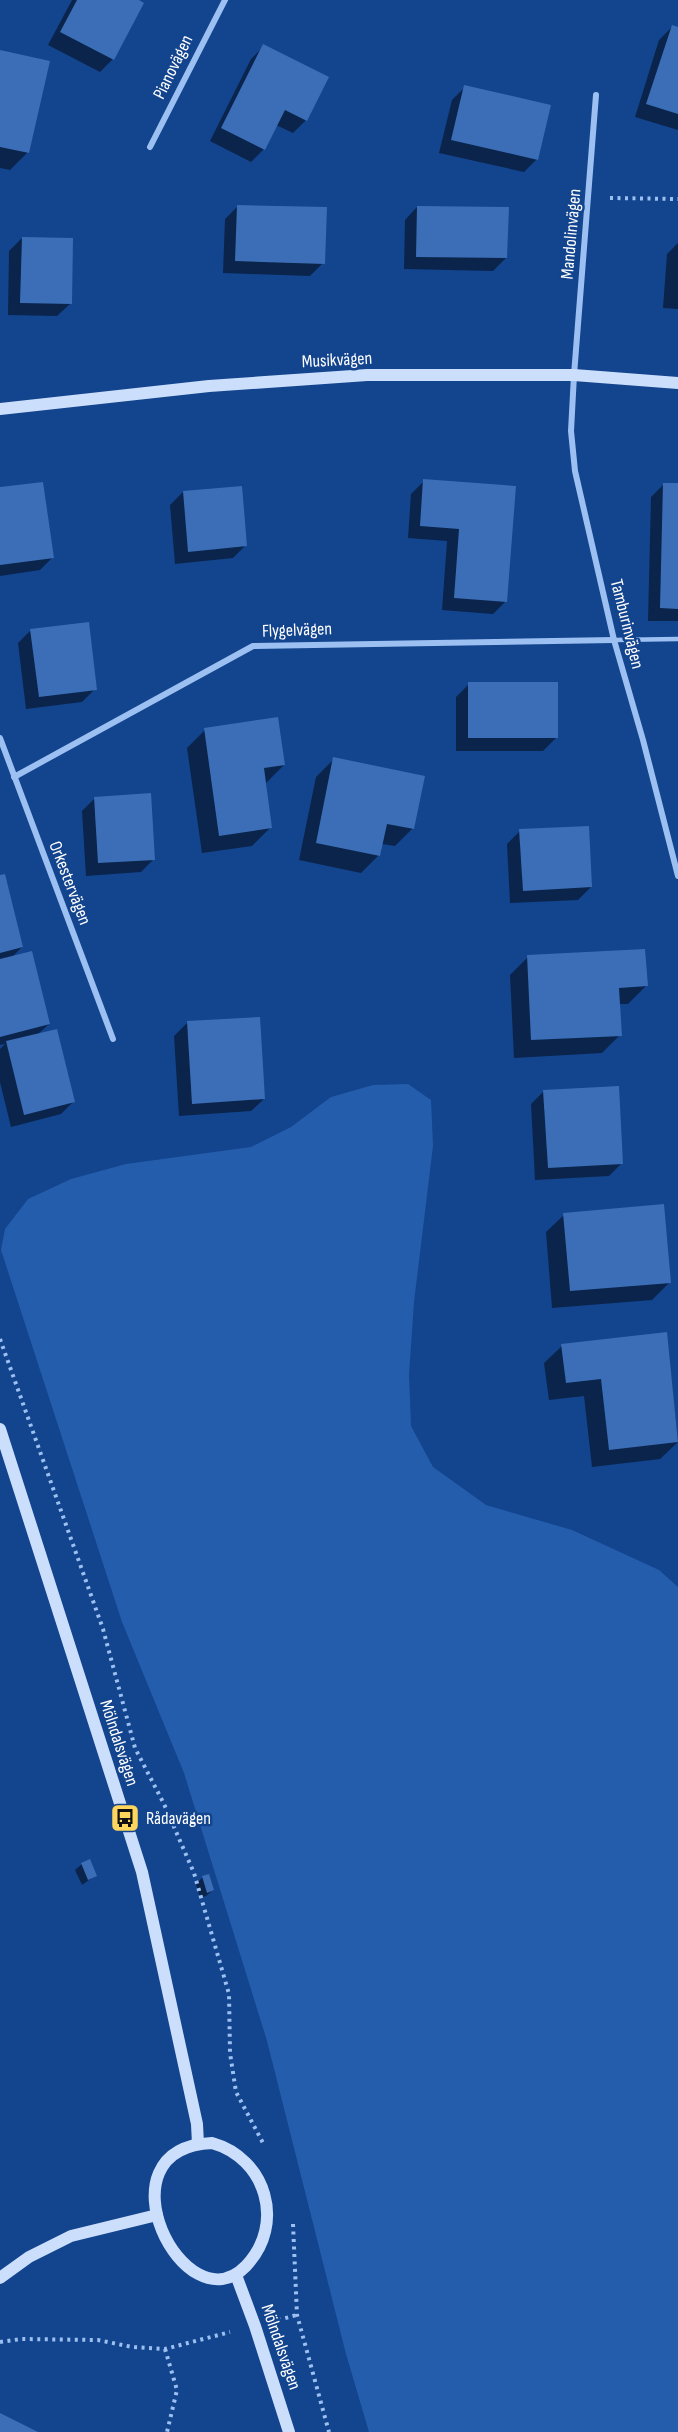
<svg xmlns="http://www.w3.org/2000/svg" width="678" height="2432" font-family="'Sofia Sans Condensed',sans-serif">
	<rect width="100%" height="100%" fill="#13448e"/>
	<polygon fill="#255dad" points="408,1084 431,1100 433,1146 414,1302 409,1375 411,1426 433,1467 486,1505 572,1530 659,1570 678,1587 678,2432 369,2432 346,2354 267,2041 184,1773 122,1622 1,1250 5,1229 28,1199 71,1179 126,1164 251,1147 291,1127 331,1097 373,1085"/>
	<g fill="#0007">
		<polygon points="72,0 136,0 113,59 100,72 48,45"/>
		<polygon points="672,27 678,29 678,130 635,117 659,40"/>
		<polygon points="264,46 327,78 306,120 293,133 276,125 264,149 251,162 210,141 251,59"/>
		<polygon points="0,52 28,152 10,170 0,168"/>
		<polygon points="465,87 537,159 524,172 439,153 452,100"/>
		<polygon points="238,206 323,263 310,276 223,273 225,219"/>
		<polygon points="417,207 506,258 493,271 404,269 405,220"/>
		<polygon points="22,238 70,304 57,316 8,315 9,251"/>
		<polygon points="678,243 678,309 663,308 667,254"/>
		<polygon points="424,481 515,488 506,601 493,614 442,610 447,541 408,538 411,494"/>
		<polygon points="664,484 678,485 678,621 648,621 651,497"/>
		<polygon points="0,489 52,558 40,570 0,576"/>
		<polygon points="183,492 246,545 233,558 175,564 170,505"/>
		<polygon points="31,630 95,689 82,702 26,709 18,643"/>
		<polygon points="469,684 556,738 543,751 456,751 456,697"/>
		<polygon points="205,730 284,765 266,783 270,828 252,846 202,853 187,748"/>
		<polygon points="334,759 413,828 395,846 382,844 379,855 361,873 299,860 316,777"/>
		<polygon points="95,798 154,859 141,872 86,876 82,811"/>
		<polygon points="520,831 591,887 578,900 510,903 507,844"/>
		<polygon points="0,877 22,947 11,958 49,1024 37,1035 73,1102 61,1114 11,1127 0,1082 0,1049 5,1044 0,1045"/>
		<polygon points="528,957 646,986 628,1004 618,1004 620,1035 602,1053 514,1058 510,975"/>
		<polygon points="187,1023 264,1099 251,1111 179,1116 174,1036"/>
		<polygon points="544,1091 622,1163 609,1176 535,1180 531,1104"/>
		<polygon points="564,1215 670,1282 652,1300 552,1308 546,1232"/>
		<polygon points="666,1333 678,1442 660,1459 592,1467 584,1396 549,1400 544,1363 562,1346"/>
		<polygon points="82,1864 96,1875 82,1885 75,1870"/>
		<polygon points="208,1876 213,1890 206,1896 200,1898 196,1884 202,1878"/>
	</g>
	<g fill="#3b6eb7">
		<polygon points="77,0 139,0 144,3 114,60 60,32"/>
		<polygon points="672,25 678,27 678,114 646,104"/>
		<polygon points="263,44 329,77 307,121 285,110 265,150 221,128"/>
		<polygon points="0,50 50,61 29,153 0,147"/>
		<polygon points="464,85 551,105 538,160 451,140"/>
		<polygon points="237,205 327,207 325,264 235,261"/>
		<polygon points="417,206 509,207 507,258 416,257"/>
		<polygon points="22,237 73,238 72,304 20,303"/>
		<polygon points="423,479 516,486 507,602 454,598 459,529 420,526"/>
		<polygon points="43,482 54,558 0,565 0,487"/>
		<polygon points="663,483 678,483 678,609 660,608"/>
		<polygon points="242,486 247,546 188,552 183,491"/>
		<polygon points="89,622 97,690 39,697 30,629"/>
		<rect x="468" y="682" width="90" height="56"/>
		<polygon points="278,717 285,765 264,768 272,828 219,836 204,728"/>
		<polygon points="333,757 425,776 414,829 387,824 380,856 316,843"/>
		<polygon points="151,793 155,860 98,863 94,797"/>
		<polygon points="589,826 592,887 523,891 519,829"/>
		<polygon points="5,874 23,947 0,953 0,875"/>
		<polygon points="645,949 648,986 619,988 622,1036 531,1040 527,955"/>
		<polygon points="32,951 50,1024 0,1037 0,959"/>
		<polygon points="260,1017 265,1099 192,1104 187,1021"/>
		<polygon points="57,1029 75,1102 24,1115 6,1041"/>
		<polygon points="619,1086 623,1164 548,1168 543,1090"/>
		<polygon points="664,1204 671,1283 570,1291 563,1213"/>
		<polygon points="667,1332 678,1442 609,1450 601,1379 566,1383 561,1344"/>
		<polygon points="90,1859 97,1876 88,1880 81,1863"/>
		<polygon points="209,1874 214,1890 207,1893 202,1876"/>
		<polygon points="0,2413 38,2432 0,2432"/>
	</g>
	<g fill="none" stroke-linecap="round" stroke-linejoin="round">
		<g stroke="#9cc0f1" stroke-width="4" stroke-dasharray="3 4.5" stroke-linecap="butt">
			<polyline points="610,198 678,199"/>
			<polyline points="0,1339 103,1629 135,1748 164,1804 194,1873 229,1994 230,2053 236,2092 263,2143"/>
			<polyline points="293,2224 297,2315 329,2432"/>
			<polyline points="278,2320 297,2315"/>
			<polyline points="0,2342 21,2339 98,2340 132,2347 165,2349 230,2332"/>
			<polyline points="165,2349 177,2390 167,2432"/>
		</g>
		<polyline stroke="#9cc0f1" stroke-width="4.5" points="614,640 678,639"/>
		<g stroke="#9cc0f1" stroke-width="6">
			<polyline points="596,95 574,375 571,431 575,471 614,640 643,740 678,876"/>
			<polyline points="150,147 225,0"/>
			<polyline points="0,738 113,1039"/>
			<polyline points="14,777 253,646 614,640"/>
		</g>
		<g stroke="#cbdefc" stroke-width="12">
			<polyline points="0,409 209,386 367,375 574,375 678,383"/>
			<polyline points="0,1429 142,1872 197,2124 198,2144"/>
			<path d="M212,2143C266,2158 286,2224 246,2266C185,2329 94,2148 212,2143Z"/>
			<polyline points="236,2275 255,2326 289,2432"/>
			<polyline points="0,2278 29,2257 71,2236 157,2215"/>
		</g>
	</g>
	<defs>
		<g id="bus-square" transform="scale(1.5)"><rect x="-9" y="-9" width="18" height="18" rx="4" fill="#ffd65d" stroke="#13448e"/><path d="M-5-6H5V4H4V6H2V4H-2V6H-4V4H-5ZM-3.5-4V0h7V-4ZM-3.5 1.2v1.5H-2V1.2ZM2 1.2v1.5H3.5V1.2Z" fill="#111"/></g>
	</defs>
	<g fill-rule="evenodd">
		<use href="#bus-square" x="125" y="1818"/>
	</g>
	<g text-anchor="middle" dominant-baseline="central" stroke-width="5" stroke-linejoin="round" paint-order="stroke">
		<g font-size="18" fill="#fff" stroke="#13448e">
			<text transform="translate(173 67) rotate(-64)">Pianovägen</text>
			<text transform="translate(571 234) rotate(-85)">Mandolinvägen</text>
			<text transform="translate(337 360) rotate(-3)">Musikvägen</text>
			<text transform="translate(627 624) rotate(76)">Tamburinvägen</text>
			<text transform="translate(297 630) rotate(-2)">Flygelvägen</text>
			<text transform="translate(70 883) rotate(69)">Orkestervägen</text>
			<text transform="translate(119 1743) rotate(72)">Mölndalsvägen</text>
			<text transform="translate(281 2347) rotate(71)">Mölndalsvägen</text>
		</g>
		<g font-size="18" fill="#fff" stroke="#13448e" text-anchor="start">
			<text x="146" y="1818">Rådavägen</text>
		</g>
	</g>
</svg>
